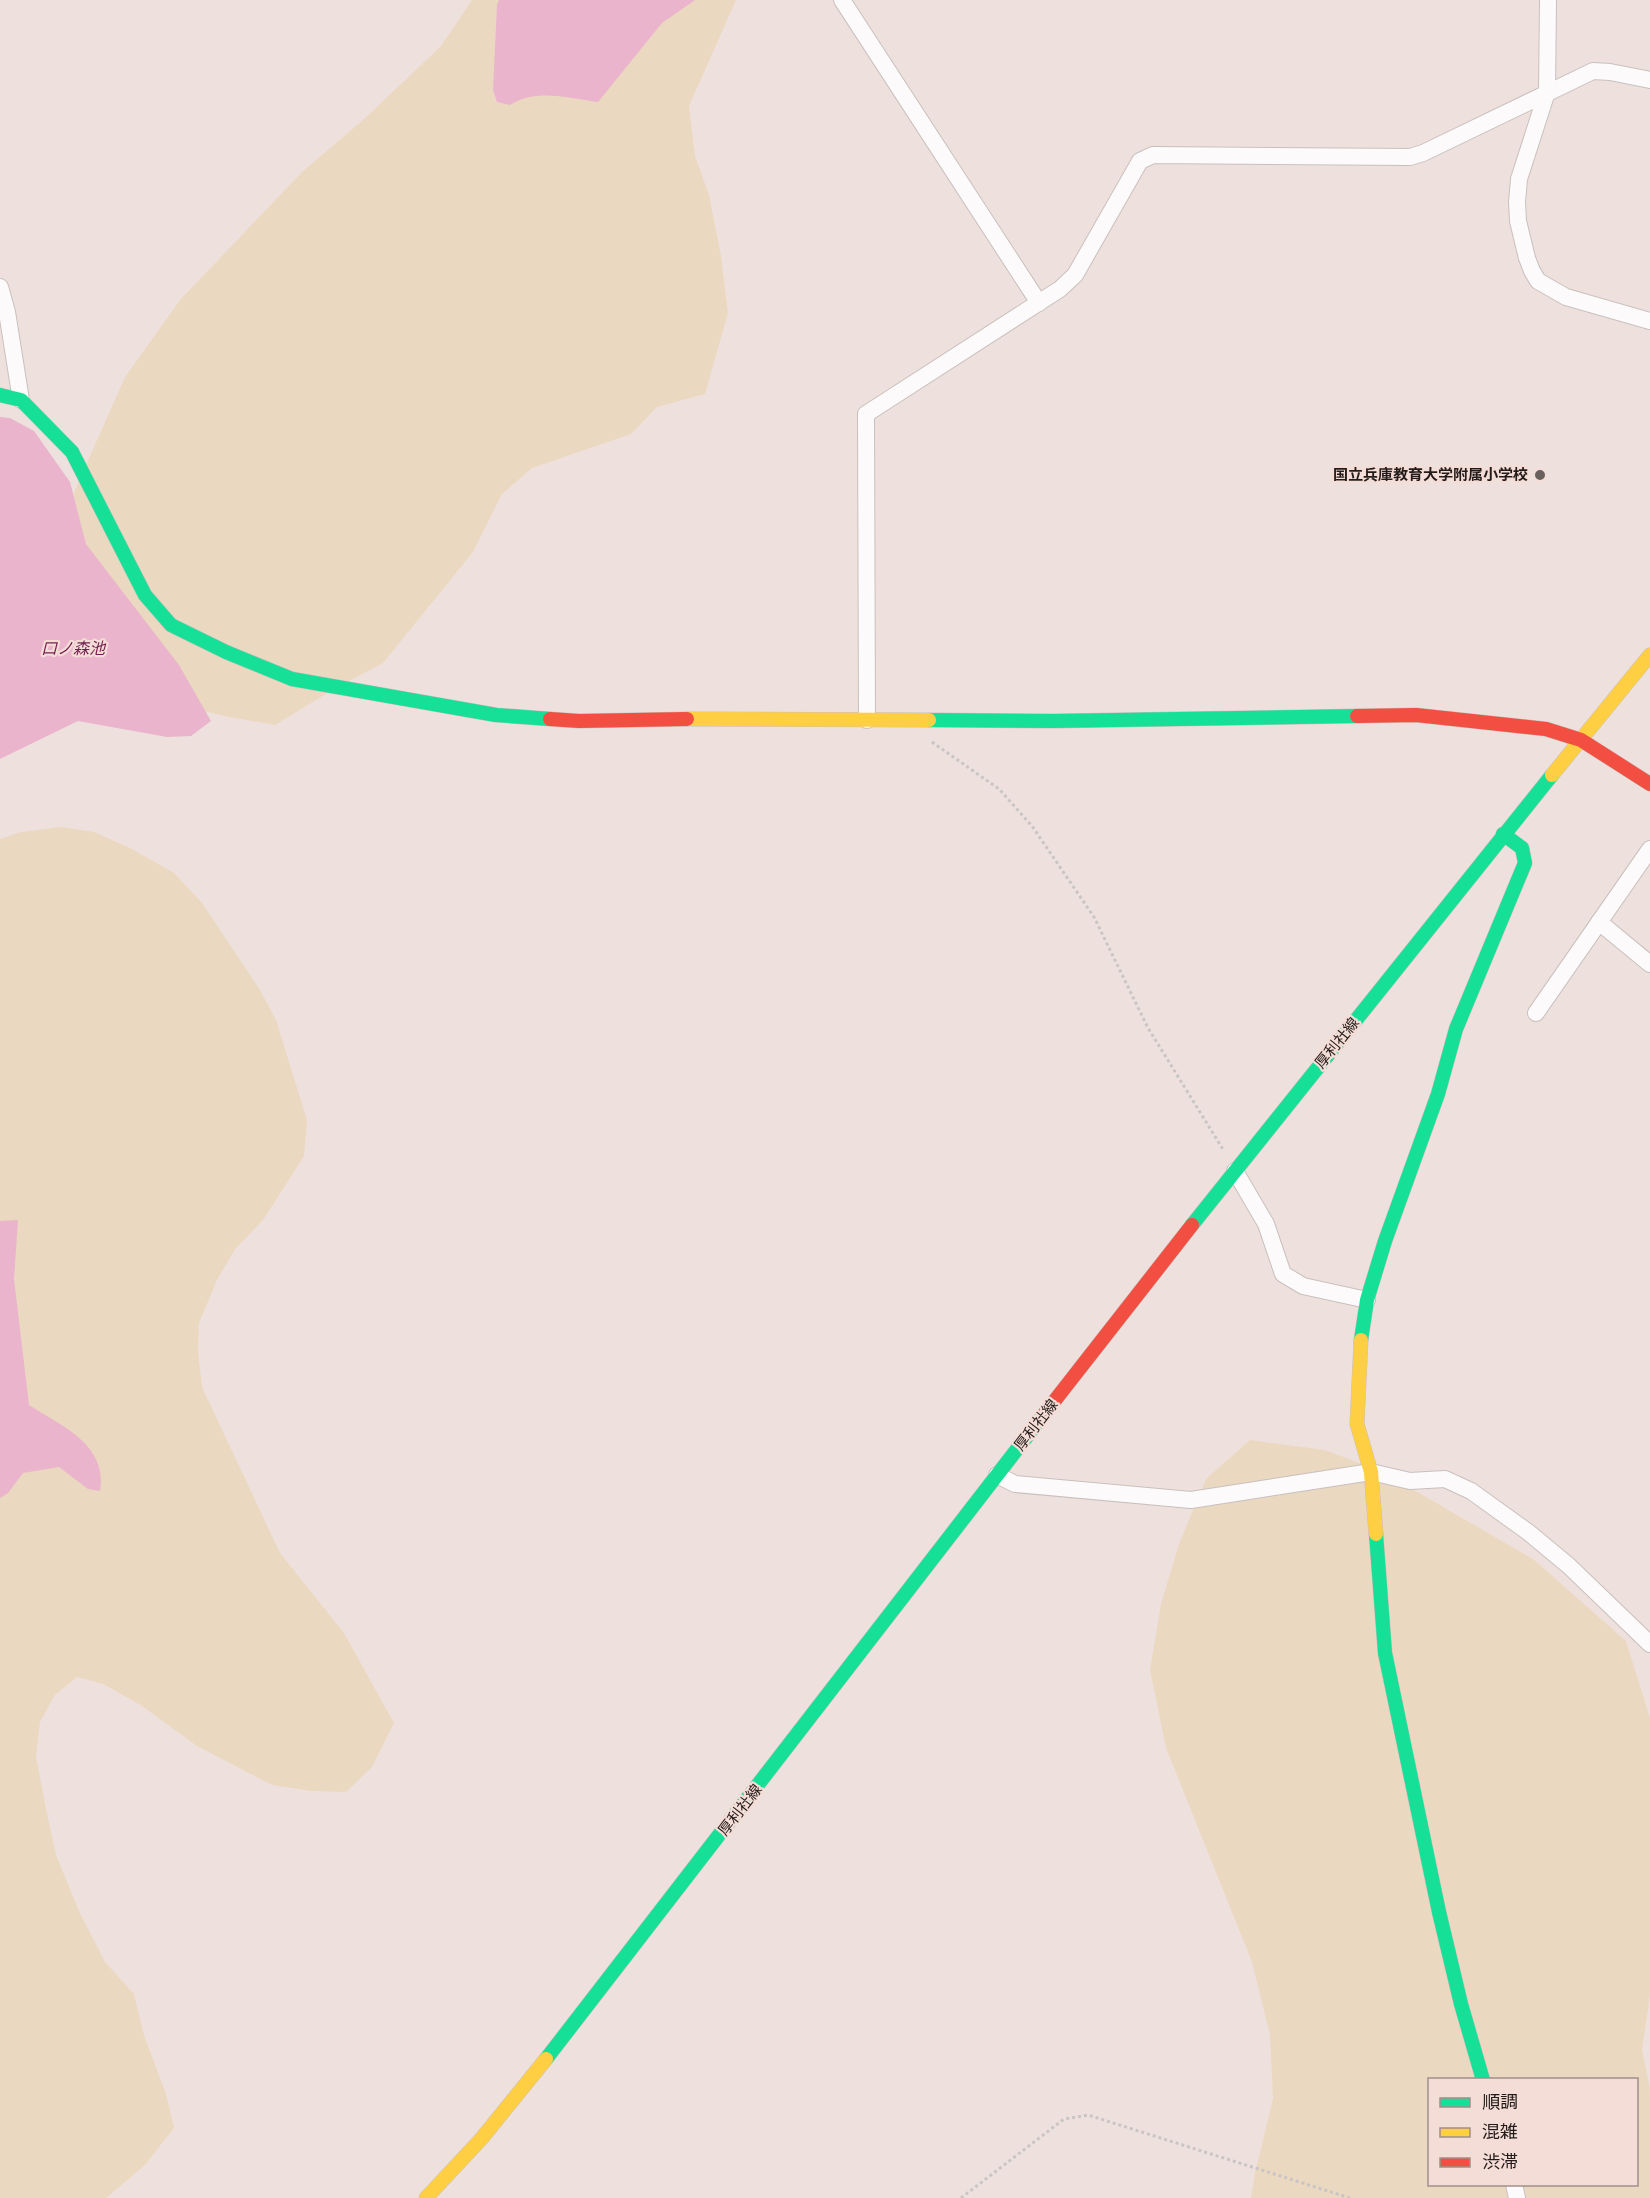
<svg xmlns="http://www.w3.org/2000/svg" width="1650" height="2198" font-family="'Roboto Serif','Noto Sans JP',serif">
	<rect width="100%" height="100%" fill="#eee1dd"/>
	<g fill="#ebd8c0" fill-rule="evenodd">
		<polygon points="472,0 736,0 689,106 695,156 709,195 721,256 728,313 705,394 657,407 631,434 532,468 502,494 473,552 383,663 334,689 275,725 229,717 173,704 58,534 78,483 125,377 180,300 302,172 363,120 441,46"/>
		<polygon points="62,827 94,832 130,848 174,873 202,903 260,990 276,1020 307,1120 304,1156 263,1220 235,1249 217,1280 199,1323 198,1351 202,1387 280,1553 344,1633 394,1723 372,1767 346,1792 312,1791 272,1785 197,1746 142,1706 103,1684 77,1677 55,1695 40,1722 36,1756 45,1804 56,1855 79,1911 105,1962 134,1994 144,2035 166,2094 174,2128 145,2165 106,2198 0,2198 0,839 21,832"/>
		<path d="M1250,1440L1325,1450L1381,1471L1533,1559L1626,1641L1650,1718V1996L1642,2050L1650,2089V2198H1251L1255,2173L1273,2099L1270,2035L1252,1962L1166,1748L1150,1670L1161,1604L1179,1544L1206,1479ZM1430,2080H1636V2184H1430Z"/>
	</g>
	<g fill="#eab4cc">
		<path d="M499,0H695L662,23L598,102C569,98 536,88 510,105L497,102L493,90L497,5Z"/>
		<polygon points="0,417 10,418 34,431 70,482 86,544 179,665 211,721 191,736 167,737 78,721 0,759"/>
		<path d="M18,1220L14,1279L29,1405C61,1426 108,1444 100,1491L88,1489L59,1467L23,1473L8,1493L0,1498V1221Z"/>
	</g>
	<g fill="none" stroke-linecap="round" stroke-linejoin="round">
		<g stroke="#c9c0bd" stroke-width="18">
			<g id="street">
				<polyline points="842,0 1039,303"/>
				<polyline points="1548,0 1547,92 1519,179 1517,202 1518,221 1527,258 1532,271 1538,281 1566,297 1650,321"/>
				<polyline points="0,287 7,312 21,400"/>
				<polyline points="867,720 866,414 1060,289 1075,275 1140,161 1153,155 1410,157 1423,153 1593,71 1610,72 1650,80"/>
				<polyline points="1599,922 1650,964"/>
				<polyline points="1536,1013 1650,849"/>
				<polyline points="1235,1171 1266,1224 1283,1274 1303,1286 1367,1300"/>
				<polyline points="997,1475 1015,1484 1191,1500 1371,1472 1410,1481 1445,1479 1471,1491 1528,1532 1569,1566 1650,1644"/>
				<polyline points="1514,2184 1517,2198"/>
			</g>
		</g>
		<g stroke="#c9c0bd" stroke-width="15">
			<g id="fast">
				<polyline points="0,395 21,400 72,452 145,595 171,625 226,652 292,679 496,715 550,719"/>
				<polyline points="929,720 1053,721 1357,716"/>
				<polyline points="1192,1225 1552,775"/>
				<polyline points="1361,1340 1367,1300 1385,1241 1438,1094 1456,1029 1525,863 1522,848 1503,834"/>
				<polyline points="1376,1534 1385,1653 1439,1912 1461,2004 1483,2080"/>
				<polyline points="546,2059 1045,1413"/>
			</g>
		</g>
		<g stroke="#c9c0bd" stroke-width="15">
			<g id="slow">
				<polyline points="687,719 929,720"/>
				<polyline points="1552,775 1650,655"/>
				<polyline points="1361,1340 1357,1424 1371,1472 1376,1534"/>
				<polyline points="426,2198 482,2138 546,2059"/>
			</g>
		</g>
		<g stroke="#c9c0bd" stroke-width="15">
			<g id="jam">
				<polyline points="1357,716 1416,715 1546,729 1581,740 1650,784"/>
				<polyline points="550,719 579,721 687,719"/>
				<polyline points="1045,1413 1192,1225"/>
			</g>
		</g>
		<g stroke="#c9c5c5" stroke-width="3" stroke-dasharray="3 3" stroke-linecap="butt">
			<polyline points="932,742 999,789 1032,826 1094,917 1148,1028 1224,1151"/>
			<polyline points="961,2198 1064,2119 1088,2115 1350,2198"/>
		</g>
		<use href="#street" stroke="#fcfafa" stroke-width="16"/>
		<use href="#fast" stroke="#16e098" stroke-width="14"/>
		<use href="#slow" stroke="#ffcf43" stroke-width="14"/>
		<use href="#jam" stroke="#f24e42" stroke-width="14"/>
	</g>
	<circle fill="#6a605e" stroke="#f4ddd7" stroke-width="2" cx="1540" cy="475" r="6"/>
	<g text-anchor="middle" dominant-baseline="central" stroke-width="4.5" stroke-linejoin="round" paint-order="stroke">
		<g font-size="15" font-weight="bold" fill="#231b19" stroke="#f4ddd7" text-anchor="end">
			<text x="1528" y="475">国立兵庫教育大学附属小学校</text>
		</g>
		<g font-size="15" fill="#231b19" stroke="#f4ddd7">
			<text transform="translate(1337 1043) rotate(-51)">厚利社線</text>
			<text transform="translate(1036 1425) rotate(-52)">厚利社線</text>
			<text transform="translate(740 1810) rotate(-52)">厚利社線</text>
		</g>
		<g font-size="16" font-style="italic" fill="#721f4f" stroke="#f4ddd7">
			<text x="73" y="648">口ノ森池</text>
		</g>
	</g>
	<rect x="1428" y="2078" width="210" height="108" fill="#f4ddd7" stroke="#a08f8b" stroke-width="1.5"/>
	<rect x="1440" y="2098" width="30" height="9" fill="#16e098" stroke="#a08f8b" stroke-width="1.5"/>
	<text x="1482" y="2108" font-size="18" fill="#231b19">順調</text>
	<rect x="1440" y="2128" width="30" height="9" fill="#ffcf43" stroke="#a08f8b" stroke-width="1.5"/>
	<text x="1482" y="2138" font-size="18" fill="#231b19">混雑</text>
	<rect x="1440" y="2158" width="30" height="9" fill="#f24e42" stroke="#a08f8b" stroke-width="1.5"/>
	<text x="1482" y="2168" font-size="18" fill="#231b19">渋滞</text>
</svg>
